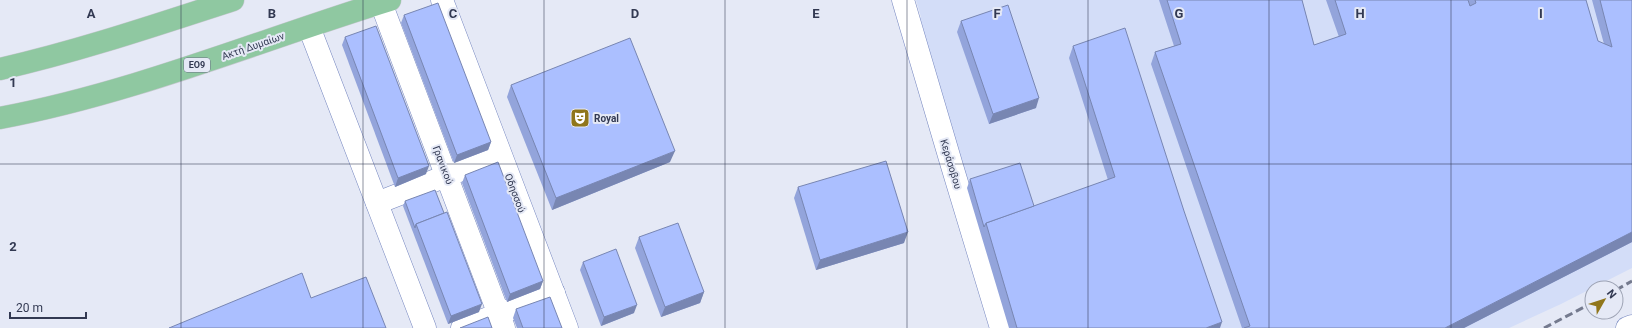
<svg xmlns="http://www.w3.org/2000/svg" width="1632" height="328" font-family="Roboto,sans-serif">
	<rect width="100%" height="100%" fill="#e5e9f6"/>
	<polygon fill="#d3ddf8" points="916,0 1632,0 1632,268 1561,304 1509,328 1009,328 915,19 921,17"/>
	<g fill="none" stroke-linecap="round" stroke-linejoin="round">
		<g stroke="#7687c0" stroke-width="23">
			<g id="minor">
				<polyline points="442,0 567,328"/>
				<polyline points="903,0 952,166 1001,328"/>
				<polyline points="381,3 504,328"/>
				<polyline points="309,27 425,328"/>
				<polyline points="377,203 500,155"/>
				<polyline points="462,328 554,293"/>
				<polyline points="1627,328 1632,326"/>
			</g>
		</g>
		<g stroke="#c6c8cf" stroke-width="23">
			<g id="major">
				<path d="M0,69C79,51 156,25 233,0"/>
				<path d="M0,118C134,93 260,40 390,0"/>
			</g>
		</g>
		<use href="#minor" stroke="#fff" stroke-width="22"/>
		<use href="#major" stroke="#8fc8a1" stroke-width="22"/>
		<g stroke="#747a8e" stroke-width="3" stroke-dasharray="8 4" stroke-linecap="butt">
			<polyline points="1616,290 1632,281"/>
			<polyline points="1544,328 1592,303"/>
		</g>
	</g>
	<g fill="#93a4db">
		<polygon points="1159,0 1302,0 1314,45 1339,37 1326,0 1586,0 1598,41 1604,44 1592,0 1632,0 1632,242 1464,328 1242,328 1151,64 1155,52 1174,46"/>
		<polygon points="404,15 491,142 488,150 454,163 401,23"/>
		<polygon points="961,21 1036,108 989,124 957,32"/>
		<polygon points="345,37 426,174 395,187 342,45"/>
		<polygon points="1073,46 1220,328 1009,328 967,188 970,179 1034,206 1108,180 1069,58"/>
		<polygon points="511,85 670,162 552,210 507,97"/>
		<polygon points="465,175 543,281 540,289 507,302 462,183"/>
		<polygon points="798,187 904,243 816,270 794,198"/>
		<polygon points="405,201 479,312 448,324 403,206"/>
		<polygon points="639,237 704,292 700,303 661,317 635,248"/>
		<polygon points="583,262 634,313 601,326 580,270"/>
		<polygon points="516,309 562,328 517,328 513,318"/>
	</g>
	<g fill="#7886b2">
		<polygon points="1039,98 1036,108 989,124 993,114"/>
		<polygon points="491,142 488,150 454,163 457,155"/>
		<polygon points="675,151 670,162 552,210 556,198"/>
		<polygon points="429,166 426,174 395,187 398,178"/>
		<polygon points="908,232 904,243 816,270 820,260"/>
		<polygon points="1632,232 1632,242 1464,328 1445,328"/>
		<polygon points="543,281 540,289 507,302 510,294"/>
		<polygon points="704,292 700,303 661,317 665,307"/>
		<polygon points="482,304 479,312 448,324 451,316"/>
		<polygon points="637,305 634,313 601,326 604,317"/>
		<polygon points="1222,322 1220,328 1206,328"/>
	</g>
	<g fill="#abbfff" stroke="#7886b2">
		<polygon points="1167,0 1302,0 1314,45 1346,34 1335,0 1468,0 1470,6 1476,3 1475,0 1586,0 1598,41 1612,47 1600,0 1632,0 1632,232 1445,328 1244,328 1250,326 1155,52 1181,44"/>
		<polygon points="438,3 491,142 457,155 404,15"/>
		<polygon points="1008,5 1039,98 993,114 961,21"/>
		<polygon points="376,26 429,166 398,178 345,37"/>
		<polygon points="1125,28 1184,211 1222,322 1206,328 1017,328 986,223 1115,177 1073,46"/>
		<polygon points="630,38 675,151 556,198 511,85"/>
		<polygon points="886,161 908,232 820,260 798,187"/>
		<polygon points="498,162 543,281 510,294 465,175"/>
		<polygon points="1020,163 1034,206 986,223 984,227 970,179"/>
		<polygon points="435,190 444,213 416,224 415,228 405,201"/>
		<polygon points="447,212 482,304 451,316 416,224"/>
		<polygon points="678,223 704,292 665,307 639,237"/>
		<polygon points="616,249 637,305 604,317 583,262"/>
		<polygon points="302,273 311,298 366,277 386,328 169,328"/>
		<polygon points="550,297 562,328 523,328 516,309"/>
		<polygon points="488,317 492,328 460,328"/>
	</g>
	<path fill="none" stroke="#323952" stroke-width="1" stroke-opacity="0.55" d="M181,0V328M363,0V328M544,0V328M725,0V328M907,0V328M1088,0V328M1269,0V328M1451,0V328M0,164H1632"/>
	<defs>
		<g id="theatre-square" transform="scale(1)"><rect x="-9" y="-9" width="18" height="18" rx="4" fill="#90761b" stroke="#e5e9f6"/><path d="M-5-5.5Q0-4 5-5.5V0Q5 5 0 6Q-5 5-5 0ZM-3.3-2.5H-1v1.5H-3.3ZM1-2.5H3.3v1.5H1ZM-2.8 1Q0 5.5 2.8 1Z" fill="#fff"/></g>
	</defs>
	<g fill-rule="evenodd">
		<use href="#theatre-square" x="580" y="118"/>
	</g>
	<g text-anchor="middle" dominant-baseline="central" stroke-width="4" stroke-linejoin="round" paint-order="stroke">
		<rect fill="#e5e9f6" stroke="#686e83" stroke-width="1" x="184" y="58" width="26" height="14" rx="3"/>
		<g font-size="9" font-weight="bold" fill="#323952">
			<text x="197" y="65">ΕΟ9</text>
		</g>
		<g font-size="10" fill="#323952" stroke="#e5e9f6">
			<text transform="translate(253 46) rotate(-19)">Ακτή Δυμαίων</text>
			<text transform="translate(951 164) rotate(73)">Κεράσοβου</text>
			<text transform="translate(443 165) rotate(69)">Γρανικού</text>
			<text transform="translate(515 193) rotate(69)">Οδησσού</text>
		</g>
		<g font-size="10" font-weight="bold" fill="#323952" stroke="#e5e9f6" text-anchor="start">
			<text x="594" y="118">Royal</text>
		</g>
	</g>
	<g font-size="13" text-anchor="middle" font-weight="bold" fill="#323952" stroke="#e5e9f6" stroke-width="4" stroke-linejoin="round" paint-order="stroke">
		<text x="91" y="18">A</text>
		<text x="272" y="18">B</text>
		<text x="453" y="18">C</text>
		<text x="635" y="18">D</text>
		<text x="816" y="18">E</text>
		<text x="997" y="18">F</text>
		<text x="1179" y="18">G</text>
		<text x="1360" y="18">H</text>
		<text x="1541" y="18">I</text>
		<text x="13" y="87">1</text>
		<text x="13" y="251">2</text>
	</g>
	<g transform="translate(1604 300) rotate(51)"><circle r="19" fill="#e5e9f6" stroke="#9da3b4"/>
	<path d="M0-3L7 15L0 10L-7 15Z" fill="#90761b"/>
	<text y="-6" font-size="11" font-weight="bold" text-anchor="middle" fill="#323952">N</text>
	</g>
	<path d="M10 312v6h76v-6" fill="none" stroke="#323952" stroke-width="2"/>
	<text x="16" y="312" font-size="12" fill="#323952" stroke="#e5e9f6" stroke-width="3" paint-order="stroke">20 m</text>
</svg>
